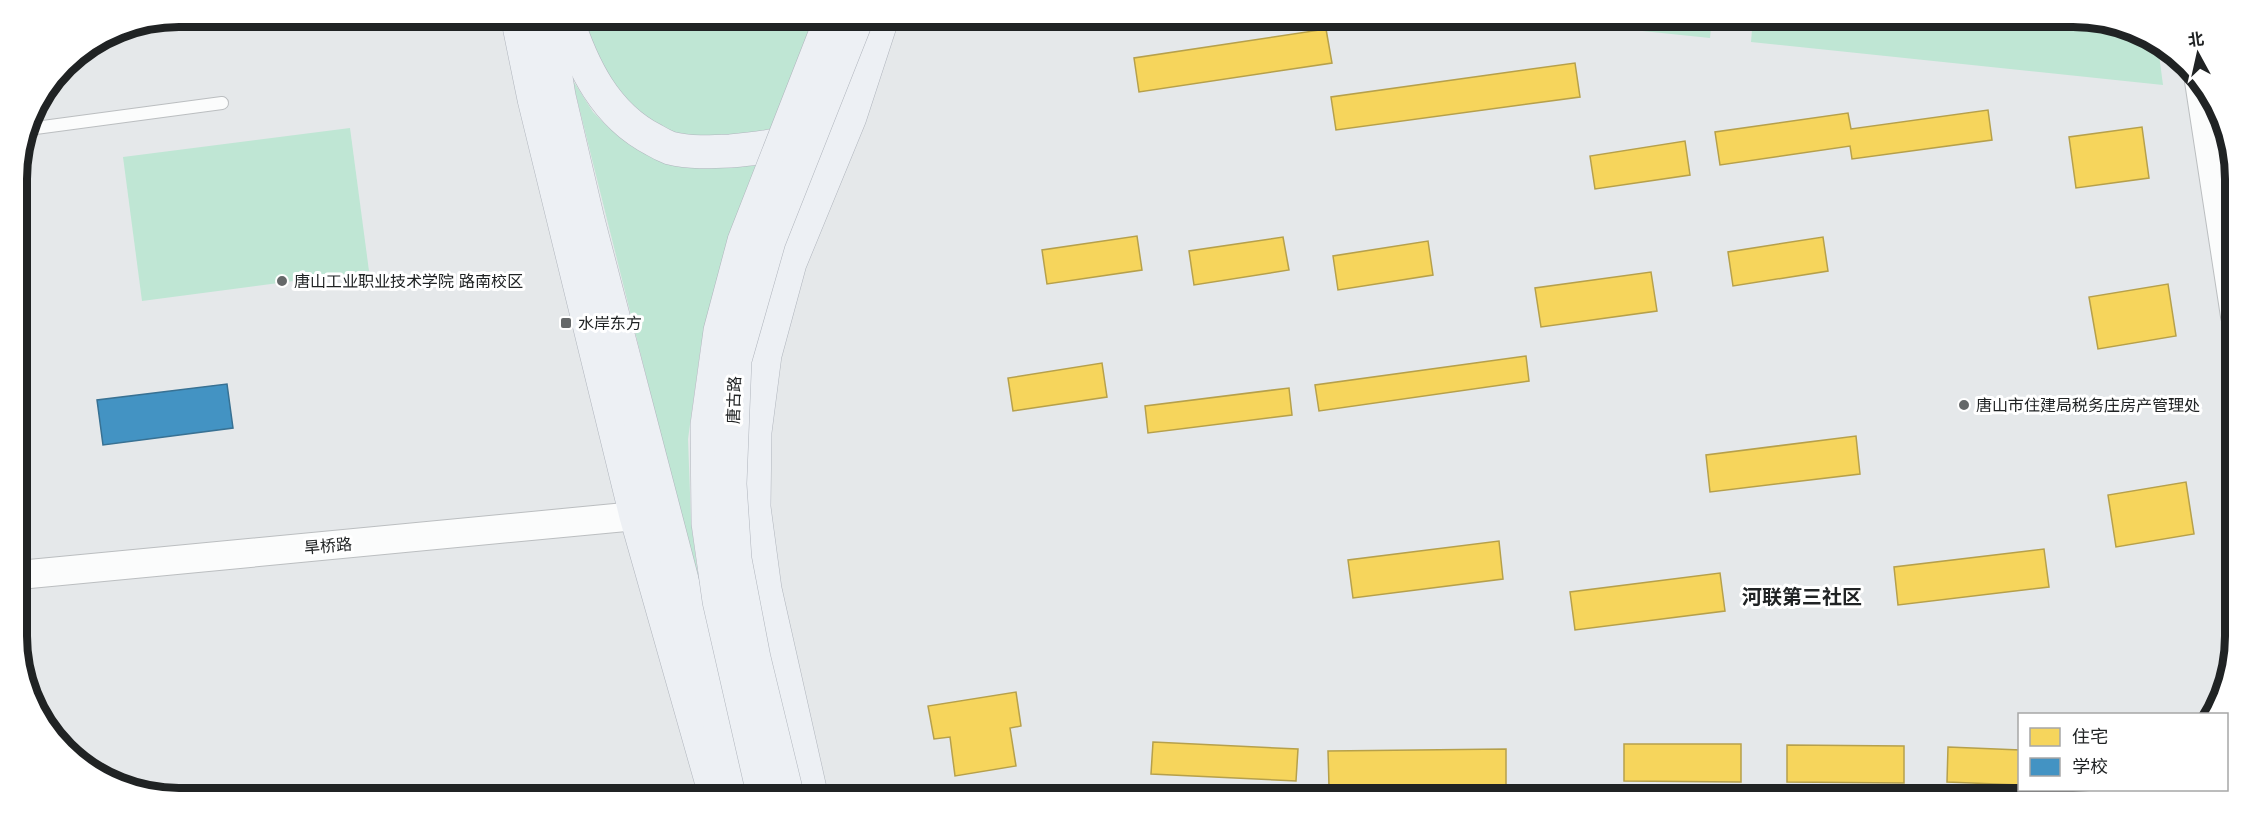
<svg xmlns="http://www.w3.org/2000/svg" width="2252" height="815" font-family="'DejaVu Sans','Noto Sans SC',sans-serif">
	<rect width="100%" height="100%" fill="#e5e8ea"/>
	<g fill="#bfe6d4">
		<polygon points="581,17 817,17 767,138 703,142 626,116"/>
		<polygon points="1506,17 1712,17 1710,38"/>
		<polygon points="1753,17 2073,16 2125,25 2158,47 2163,85 1751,42"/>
		<polygon points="572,79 593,112 609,128 643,152 759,161 717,279 701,345 688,439 691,521 700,592"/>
		<polygon points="350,128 369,271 142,301 123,157"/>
	</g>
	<g fill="#f6d55c" stroke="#b6a04b" stroke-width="1.5">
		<polygon points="1326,29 1332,63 1139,92 1134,58"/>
		<polygon points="1575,63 1580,97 1336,130 1331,97"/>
		<polygon points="1988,110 1992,140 1852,159 1850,146 1720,165 1715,132 1848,113 1851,129"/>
		<polygon points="2142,127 2149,178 2076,188 2069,137"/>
		<polygon points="1685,141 1690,175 1595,189 1590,156"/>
		<polygon points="1137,236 1142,270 1047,284 1042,250"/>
		<polygon points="1283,237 1289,270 1194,285 1189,251"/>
		<polygon points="1823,237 1828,271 1733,286 1728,252"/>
		<polygon points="1428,241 1433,275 1338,290 1333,256"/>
		<polygon points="1651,272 1657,311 1541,327 1535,288"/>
		<polygon points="2168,284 2176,336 2098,349 2089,297"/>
		<polygon points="1526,356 1529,381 1319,411 1315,385"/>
		<polygon points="1102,363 1107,397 1013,411 1008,378"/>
		<polygon points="1289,388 1292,415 1148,433 1145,406"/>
		<polygon points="1856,436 1860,474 1710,492 1706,455"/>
		<polygon points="2186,482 2194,534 2116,547 2108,495"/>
		<polygon points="1499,541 1503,579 1353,598 1348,560"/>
		<polygon points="2044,549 2049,587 1898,605 1894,567"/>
		<polygon points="1720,573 1725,611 1575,630 1570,592"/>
		<polygon points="1016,692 1021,726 1010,728 1016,766 955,776 950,737 934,739 928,706"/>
		<polygon points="1153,742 1298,749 1296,781 1151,774"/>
		<polygon points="1624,744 1741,744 1741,782 1624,781"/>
		<polygon points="1787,745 1904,746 1904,783 1787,782"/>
		<polygon points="1948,747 2020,750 2020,785 1947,782"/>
		<polygon points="1506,749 1506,785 1329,786 1328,751"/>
	</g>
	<polygon fill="#4393c3" stroke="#387193" stroke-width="1.5" points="227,384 233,428 103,445 97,400"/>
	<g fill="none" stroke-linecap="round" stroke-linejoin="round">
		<g stroke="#bbbec0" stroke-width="14">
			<polyline id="service" points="28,129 222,103"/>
		</g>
		<g stroke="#bbbec0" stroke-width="30">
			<g id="tertiary">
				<polyline points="2199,81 2235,316"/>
				<polyline points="19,575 636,516"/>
			</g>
		</g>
		<g stroke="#b0b5bd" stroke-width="34">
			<g id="primary">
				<polyline points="517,16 534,99 636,516 716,798"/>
				<polyline points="546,16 559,96 588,220 739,798"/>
				<path d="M566,16C582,66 605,115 654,140C659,143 665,146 670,148C690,153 710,152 730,151C755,149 783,146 806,136"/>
				<polyline points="812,798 765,589 754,507 755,432 765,355 790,263 850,117 883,16"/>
			</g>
		</g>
		<use href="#service" stroke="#fbfcfc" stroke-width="12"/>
		<use href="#tertiary" stroke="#fbfcfc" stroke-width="28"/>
		<use href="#primary" stroke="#edf0f4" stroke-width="33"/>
		<g stroke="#b0b5bd" stroke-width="34" stroke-linecap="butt">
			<g id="primary-bridge">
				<polyline points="764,798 719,601 708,523 707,425 720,331 744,241 832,16"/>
				<polyline points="788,798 754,658 735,559 730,484 735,360 769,241 858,16"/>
			</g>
		</g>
		<use href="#primary-bridge" stroke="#edf0f4" stroke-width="33"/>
	</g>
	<g fill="#656869" stroke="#fff" stroke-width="2">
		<circle cx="282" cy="281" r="6"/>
		<rect x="560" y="317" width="12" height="12" rx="3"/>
		<circle cx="1964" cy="405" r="6"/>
	</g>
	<g text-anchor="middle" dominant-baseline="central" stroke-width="6" stroke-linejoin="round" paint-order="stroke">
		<g font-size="16" fill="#202324" stroke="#fff" text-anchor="start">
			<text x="294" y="281">唐山工业职业技术学院 路南校区</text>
			<text x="578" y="323">水岸东方</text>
			<text x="1976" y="405">唐山市住建局税务庄房产管理处</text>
		</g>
		<g font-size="16" fill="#202324" stroke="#fff">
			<text transform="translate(734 400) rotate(-88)">唐古路</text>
			<text transform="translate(328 546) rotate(-5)">旱桥路</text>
		</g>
		<g font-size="20" font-weight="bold" fill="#202324" stroke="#fff">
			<text x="1802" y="597">河联第三社区</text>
		</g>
	</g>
	<path d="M0 0H2252V815H0ZM179 27H2073A152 152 0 0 1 2225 179V636A152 152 0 0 1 2073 788H179A152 152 0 0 1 27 636V179A152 152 0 0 1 179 27Z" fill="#fff" fill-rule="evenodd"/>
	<path fill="none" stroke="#202324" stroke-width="8" d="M179 27H2073A152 152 0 0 1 2225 179V636A152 152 0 0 1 2073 788H179A152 152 0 0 1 27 636V179A152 152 0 0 1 179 27Z"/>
	<rect x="2018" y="713" width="210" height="78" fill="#ffffff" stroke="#a6a7a7" stroke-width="1.5"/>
	<rect x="2030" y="728" width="30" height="18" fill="#f6d55c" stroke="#a6a7a7" stroke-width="1.5"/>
	<text x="2072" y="743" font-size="18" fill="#202324">住宅</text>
	<rect x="2030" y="758" width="30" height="18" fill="#4393c3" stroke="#a6a7a7" stroke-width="1.5"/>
	<text x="2072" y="773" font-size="18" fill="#202324">学校</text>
	<g transform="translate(2198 54) rotate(352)" stroke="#ffffff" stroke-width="4.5" paint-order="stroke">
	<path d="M0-4.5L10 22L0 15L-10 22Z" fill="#202324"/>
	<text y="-9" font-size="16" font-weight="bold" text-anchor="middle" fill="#202324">北</text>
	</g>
</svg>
